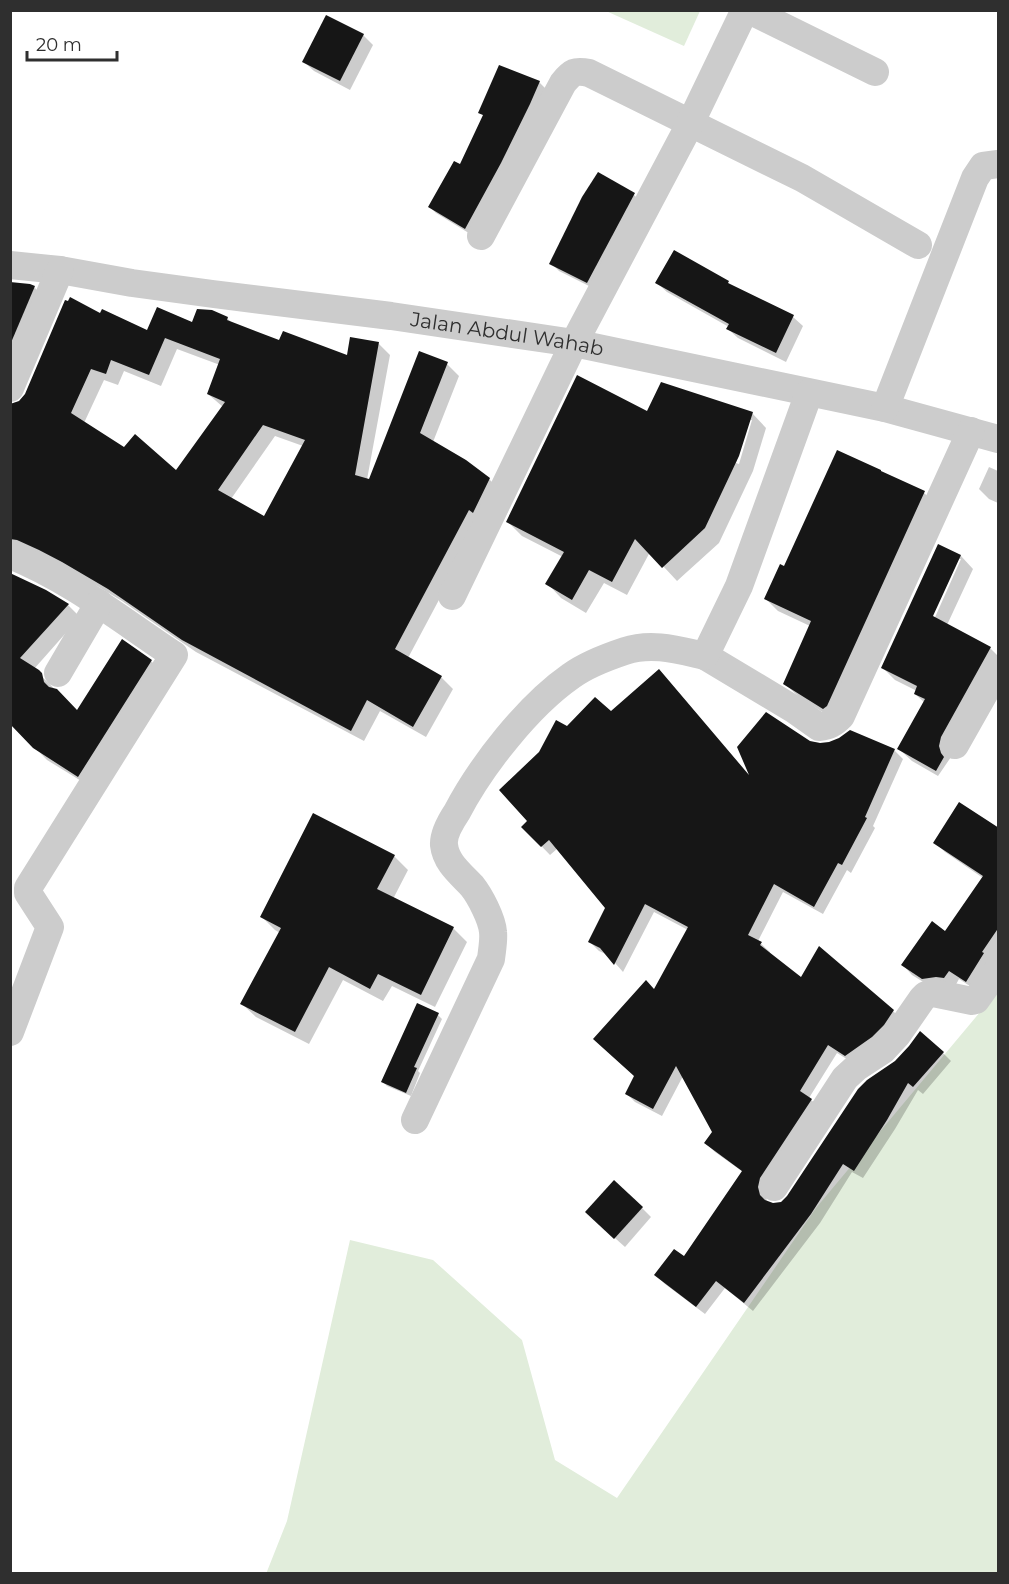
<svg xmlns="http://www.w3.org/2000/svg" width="1009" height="1584" font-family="Montserrat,sans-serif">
	<rect width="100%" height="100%" fill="#fff"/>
	<g fill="#e1eddb">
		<polygon points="606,11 700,10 700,11 684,46"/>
		<polygon points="996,993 998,996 998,1573 266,1574 287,1521 350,1240 433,1260 522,1340 555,1460 617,1498 816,1208"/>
	</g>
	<g fill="#0003" fill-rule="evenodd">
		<polygon points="363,35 373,45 350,90 314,71 304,62"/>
		<polygon points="539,82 546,89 472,235 436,213 430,207 461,166 484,116 480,112"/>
		<polygon points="634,195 641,202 595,289 559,271 551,263"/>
		<polygon points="10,283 34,287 46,299 10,384"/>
		<polygon points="657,283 728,283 732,286 793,317 803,326 786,362 738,338 728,329 729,327 667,292"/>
		<path d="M101,315L148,332L227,318L233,324L280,342L348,357L378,343L390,355L366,485L447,364L459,376L433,442L466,461L489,479L502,492L481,521L408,658L441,677L453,689L426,737L380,711L364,741L196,652L122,601L97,586L10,556V485L20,403ZM177,349L220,365L208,394L223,407L177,472L124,449L84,423L104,380L118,385L124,371L161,386ZM275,436L303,446L265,519L231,499Z"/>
		<path d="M648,413H752L766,428L753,471L719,543L677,581L650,552L627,595L604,583L586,613L561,598L547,583L563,557L522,536L508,522ZM749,420H752L739,464L736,463Z"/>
		<polygon points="989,467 998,471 998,503 989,499 979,489"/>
		<polygon points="884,475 924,493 937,505 836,721 798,696 785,684 810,626 778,611 765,598 785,568"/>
		<path d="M938,546L961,556L973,569L947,625L990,648L998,656L951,757L938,776L912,761L899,749L925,703L915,694L917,691L895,680L883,668ZM958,559H961L932,624L929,622Z"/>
		<polygon points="10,575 45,592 68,605 80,617 34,669 78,712 151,661 163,673 91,787 47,760 10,722"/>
		<polygon points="610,714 751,778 810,742 894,750 903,759 873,826 875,828 851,873 847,870 823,914 783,892 758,941 770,952 769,954 801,979 893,1011 902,1020 855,1064 837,1053 809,1098 820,1108 766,1196 767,1203 782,1203 789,1197 859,1090 943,1053 951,1061 923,1094 918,1090 895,1129 863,1178 852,1172 820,1223 753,1311 725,1288 705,1314 665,1284 656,1275 684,1258 743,1172 715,1152 706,1143 714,1132 683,1076 662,1116 635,1102 626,1093 635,1077 655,991 688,930 654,912 623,972 608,955 599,951 590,942 607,907 558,848 550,855 523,827 530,821 567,728"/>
		<polygon points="998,830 998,956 976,990 959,979 954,988 933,988 912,975 903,965 945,933 983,878 945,852 935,842"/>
		<polygon points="394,856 408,870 393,899 453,928 467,942 435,1007 392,986 383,1001 343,980 309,1044 256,1017 242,1004 280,933 275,930 262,917"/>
		<polygon points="438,1015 442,1019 418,1071 420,1073 411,1096 387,1086 383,1082"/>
		<polygon points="642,1208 651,1217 625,1247 597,1222"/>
	</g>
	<g fill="#161616" fill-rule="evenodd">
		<polygon points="326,15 364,34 340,81 302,62"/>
		<polygon points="499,65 540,81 530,104 501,163 465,229 428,207 454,161 460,164 483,115 478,113"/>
		<polygon points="598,172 635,193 587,283 549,264 582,197"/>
		<polygon points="674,250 729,281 728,283 794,315 776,353 726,329 729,324 655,283"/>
		<polygon points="10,282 30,284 35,286 10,345"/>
		<path d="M70,297L100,313L102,309L147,330L157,307L192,322L197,309L212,310L228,317L227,320L279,340L283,331L347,355L350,337L379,342L355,475L369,479L419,351L448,362L420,433L466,460L490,478L473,513L469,510L395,649L442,676L413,727L367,700L351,731L182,640L108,589L62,562L39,550L17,540L10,539V404L19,401L25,394L65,300L68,301ZM165,338L220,359L207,394L225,402L176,470L135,434L124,447L71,413L91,369L106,374L111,360L149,375ZM263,425L305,440L264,516L218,490Z"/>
		<polygon points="577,375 647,411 661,382 753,412 739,456 705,528 662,568 635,539 612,582 589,570 572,600 545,584 564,552 506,522"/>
		<polygon points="837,450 881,470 881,471 925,491 827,706 823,709 783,684 811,621 764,599 780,564 784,566"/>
		<polygon points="938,544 961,555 933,616 991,647 941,737 939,746 941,753 944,757 936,771 897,749 925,699 914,694 917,686 881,668"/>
		<polygon points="10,573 46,590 69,604 20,658 39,670 42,673 44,682 49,687 57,689 77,710 122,639 152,660 78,777 33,748 10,724"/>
		<polygon points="659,669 749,775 737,747 766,712 810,741 820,743 829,742 839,738 850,730 895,749 865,817 867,818 842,865 838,863 814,907 774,884 748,935 762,942 760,945 801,977 819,946 894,1010 884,1025 872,1037 845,1056 828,1045 800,1091 812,1099 760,1178 758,1187 760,1195 765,1200 773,1203 781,1202 787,1196 858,1089 867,1080 895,1061 909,1046 920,1031 944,1052 913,1087 908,1083 887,1120 854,1171 843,1164 811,1214 744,1303 716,1281 696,1307 654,1275 674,1249 684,1256 742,1171 704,1143 712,1132 676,1066 653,1109 625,1094 634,1076 593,1039 646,980 654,989 688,927 645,904 614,965 600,948 588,942 605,908 549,840 541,847 521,827 527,821 499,790 539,752 556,720 567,726 595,697 611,711"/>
		<polygon points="959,802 999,828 999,927 982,952 984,953 966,982 949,971 944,978 936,977 922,979 901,965 932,921 945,931 983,876 933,843"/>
		<polygon points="313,813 395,855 377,889 454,927 421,995 378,974 370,989 329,967 295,1032 240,1004 281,928 260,917"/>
		<polygon points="417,1003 439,1013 414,1067 417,1068 406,1093 381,1082"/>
		<polygon points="614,1180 643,1207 614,1239 585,1212"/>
	</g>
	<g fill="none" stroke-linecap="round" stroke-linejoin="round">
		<g stroke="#ccc" stroke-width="28">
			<path d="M481,236L563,83C572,72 575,70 589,73L802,178L918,245"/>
			<path id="s1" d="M10,265L60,270L132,283L213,294L391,316L574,343L885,408L998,439"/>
			<polyline points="10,388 60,270"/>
			<polyline points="885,408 975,178 983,166 998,164"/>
			<path d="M10,555C70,579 121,620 174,655L28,888V893L50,927L10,1032"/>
			<polyline points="452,596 574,343 690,124 741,18 745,12 751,11 875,72"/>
			<path d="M705,656L795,710L819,727C829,726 834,723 841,716L971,431"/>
			<polyline points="58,673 99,603"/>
			<polyline points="955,745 998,669"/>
			<path d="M415,1120L491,959C492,950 494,940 493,932C492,919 480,896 472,886C461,874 446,863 444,845C443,834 451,821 457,812C481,766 528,706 571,676C586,665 607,657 625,651C652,642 678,650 705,656L739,586L809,393"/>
			<polyline points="774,1187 845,1078 857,1067 883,1050 897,1035 922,999 926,995 933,993 972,1001 976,1000 998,969"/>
		</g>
	</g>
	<g text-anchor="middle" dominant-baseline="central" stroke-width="6" stroke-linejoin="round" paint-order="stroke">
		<g font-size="20" fill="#2f2f2f" stroke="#fff">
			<text stroke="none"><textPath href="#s1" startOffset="502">Jalan Abdul Wahab</textPath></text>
		</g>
	</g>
	<rect width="1009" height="1584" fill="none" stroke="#2f2f2f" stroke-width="24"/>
	<path d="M27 51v9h90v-9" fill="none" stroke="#2f2f2f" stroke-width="3"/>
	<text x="36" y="51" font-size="18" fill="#2f2f2f" stroke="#ffffff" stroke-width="4.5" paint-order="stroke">20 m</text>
</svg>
